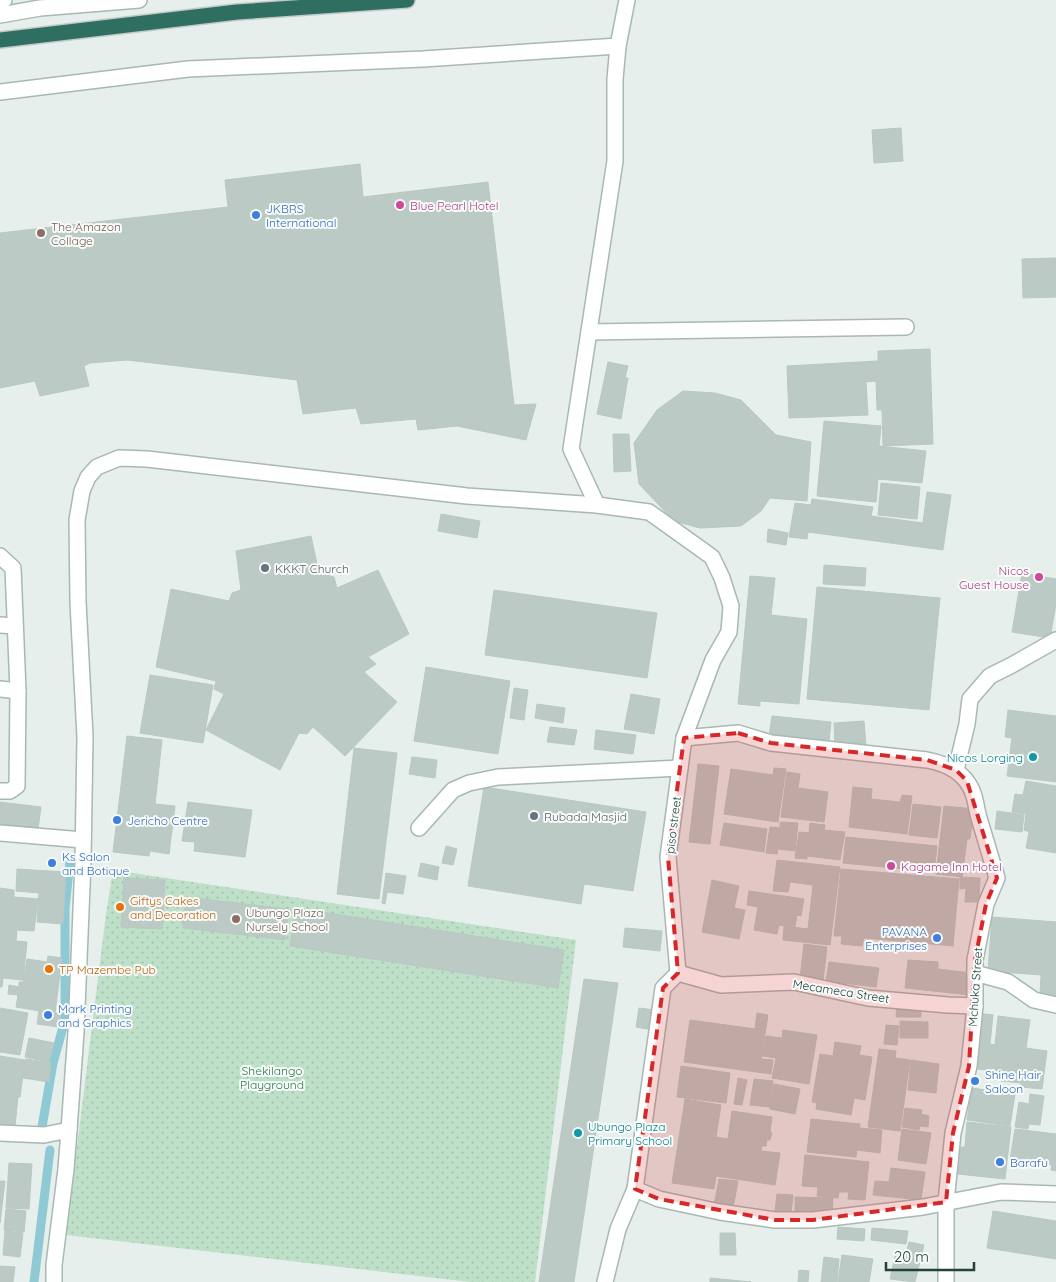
<svg xmlns="http://www.w3.org/2000/svg" width="1056" height="1282" font-family="Quicksand,sans-serif">
	<defs>
		<pattern id="grass-dots" width="8" height="8" patternUnits="userSpaceOnUse" patternTransform="scale(1.25)"><rect width="8" height="8" fill="#bfe0c8"/><path d="M2 2h.1M6 6h.1" fill="none" stroke="#a4c1ad" stroke-width="1.8" stroke-linecap="round"/></pattern>
	</defs>
	<rect width="100%" height="100%" fill="#e6efeb"/>
	<polygon fill="url(#grass-dots)" points="113,870 576,940 535,1282 470,1282 66,1235 106,914"/>
	<g fill="none" stroke-linecap="round" stroke-linejoin="round">
		<g stroke="#8ec9d4" stroke-width="9">
			<polyline points="42,1127 53,1063 65,1020 65,908 70,861"/>
			<polyline points="34,1282 50,1150"/>
		</g>
	</g>
	<g fill="#bbcac4" stroke="#b8c9c2">
		<polygon points="901,128 903,161 874,163 872,130"/>
		<polygon points="360,164 363,197 488,182 514,405 536,404 526,440 457,426 418,430 416,419 361,424 356,408 303,414 297,380 127,360 90,363 84,366 89,386 40,396 35,381 0,388 0,233 228,207 225,180"/>
		<polygon points="1056,258 1056,297 1023,298 1022,259"/>
		<polygon points="930,349 933,444 883,446 882,410 877,410 876,381 866,382 868,415 789,418 787,366 878,361 878,351"/>
		<polygon points="608,362 628,366 625,378 628,378 621,419 597,414"/>
		<polygon points="683,391 715,393 741,400 776,435 811,442 807,501 770,498 761,511 741,526 700,528 674,521 639,484 634,443 657,410"/>
		<polygon points="824,421 881,426 879,446 926,451 922,483 878,479 876,502 817,496"/>
		<polygon points="613,434 629,434 631,471 614,472"/>
		<polygon points="881,483 920,487 917,519 878,515"/>
		<polygon points="927,492 951,495 943,550 808,532 807,539 789,537 795,503 811,505 812,499 873,507 871,516 923,523"/>
		<polygon points="441,514 480,521 477,538 438,531"/>
		<polygon points="768,529 788,533 786,545 767,542"/>
		<polygon points="311,536 319,573 334,577 337,588 378,570 409,634 368,657 376,664 364,672 397,702 345,756 313,727 307,734 299,733 280,770 206,730 224,694 214,689 216,681 156,667 171,589 229,601 232,593 241,590 236,551"/>
		<polygon points="824,565 866,568 865,586 823,584"/>
		<polygon points="1022,573 1056,579 1056,604 1050,638 1012,632"/>
		<polygon points="750,576 775,578 771,615 807,619 799,704 760,701 760,706 738,704"/>
		<polygon points="817,587 940,598 929,710 807,699"/>
		<polygon points="494,590 657,613 647,678 485,655"/>
		<polygon points="426,667 510,681 498,754 414,741"/>
		<polygon points="150,675 213,685 203,743 140,733"/>
		<polygon points="514,688 528,690 524,720 510,718"/>
		<polygon points="631,694 660,699 654,734 624,729"/>
		<polygon points="537,704 565,708 563,723 535,718"/>
		<polygon points="1008,710 1056,716 1056,782 1007,776 1012,738 1005,737"/>
		<polygon points="772,716 831,722 829,741 812,739 811,741 769,736"/>
		<polygon points="864,721 866,745 835,746 834,723"/>
		<polygon points="550,727 577,730 574,745 547,742"/>
		<polygon points="596,730 636,735 633,754 594,749"/>
		<polygon points="127,736 162,740 155,804 175,806 169,854 150,851 149,856 113,852"/>
		<polygon points="354,748 397,753 379,899 337,894"/>
		<polygon points="412,757 437,760 435,778 409,774"/>
		<polygon points="698,764 719,766 710,844 689,842"/>
		<polygon points="774,768 786,769 778,822 724,814 731,769 773,775"/>
		<polygon points="787,772 800,774 798,788 828,792 824,822 781,817"/>
		<polygon points="1026,781 1056,786 1056,853 1026,848 1029,832 1024,830 1026,814 1012,812 1015,794 1023,795"/>
		<polygon points="484,787 646,812 633,891 584,884 581,904 468,886"/>
		<polygon points="853,787 872,789 871,799 900,802 902,795 912,796 907,834 849,827"/>
		<polygon points="0,802 41,807 38,829 0,824"/>
		<polygon points="188,802 252,810 245,857 194,851 195,842 182,841"/>
		<polygon points="913,804 941,807 937,838 909,835"/>
		<polygon points="944,806 974,809 970,839 967,839 962,877 936,874"/>
		<polygon points="997,811 1024,815 1022,832 995,829"/>
		<polygon points="780,822 798,823 795,851 778,849 777,854 766,853 770,827 780,828"/>
		<polygon points="724,823 767,829 764,852 720,845"/>
		<polygon points="810,823 825,825 824,830 845,832 840,860 807,856 807,859 795,858 799,832 809,833"/>
		<polygon points="846,837 937,846 934,872 843,863"/>
		<polygon points="446,846 457,849 453,865 442,863"/>
		<polygon points="777,860 840,867 830,945 783,940 784,926 808,929 813,885 790,882 788,892 773,891"/>
		<polygon points="421,863 439,867 437,880 418,876"/>
		<polygon points="17,869 66,872 63,924 37,922 39,893 16,891"/>
		<polygon points="841,869 959,879 953,946 864,938 862,946 841,944 842,936 834,936"/>
		<polygon points="386,873 406,876 403,894 387,892 385,904 382,903"/>
		<polygon points="960,877 980,878 979,902 965,902 966,888 960,889"/>
		<polygon points="124,878 165,880 162,929 121,927"/>
		<polygon points="712,880 739,886 734,908 745,910 739,939 702,932"/>
		<polygon points="0,888 14,890 14,897 38,899 34,931 17,930 16,941 27,942 23,980 3,978 2,987 0,987"/>
		<polygon points="749,891 804,899 801,916 797,915 795,927 779,925 777,934 754,930 758,907 747,905"/>
		<polygon points="186,897 289,909 285,940 183,928"/>
		<polygon points="296,908 564,950 558,988 290,946"/>
		<polygon points="992,917 1056,922 1056,997 1040,995 1041,975 988,971"/>
		<polygon points="625,928 662,931 660,951 623,947"/>
		<polygon points="804,944 827,947 823,981 800,978"/>
		<polygon points="48,956 62,958 55,1013 61,1013 59,1027 37,1024 39,1011 16,1007 18,995 8,994 9,985 19,987 19,982 23,982 27,959 47,962"/>
		<polygon points="908,960 938,962 938,969 972,973 970,995 905,988"/>
		<polygon points="829,962 879,968 876,987 826,981"/>
		<polygon points="584,979 618,983 574,1282 539,1282"/>
		<polygon points="897,1006 921,1006 921,1017 896,1017"/>
		<polygon points="0,1008 28,1013 20,1055 0,1052"/>
		<polygon points="639,1008 655,1010 653,1030 636,1027"/>
		<polygon points="757,1013 768,1015 761,1059 773,1060 771,1074 684,1062 690,1020 755,1029"/>
		<polygon points="977,1013 993,1015 990,1044 995,1045 998,1016 1030,1020 1026,1048 1047,1051 1042,1089 1021,1087 1021,1083 984,1079 985,1070 970,1068"/>
		<polygon points="900,1021 928,1022 928,1038 900,1038"/>
		<polygon points="886,1025 899,1026 897,1045 884,1044"/>
		<polygon points="783,1030 817,1035 809,1084 772,1078 776,1058 762,1056 766,1036 782,1038"/>
		<polygon points="29,1038 54,1043 49,1062 25,1057"/>
		<polygon points="835,1042 861,1046 859,1055 872,1057 865,1100 854,1098 851,1115 816,1109 817,1103 812,1102 820,1054 833,1056"/>
		<polygon points="879,1049 896,1051 895,1058 910,1060 900,1131 868,1127"/>
		<polygon points="0,1056 25,1060 20,1097 0,1095"/>
		<polygon points="26,1059 51,1063 49,1082 23,1078"/>
		<polygon points="911,1060 939,1064 936,1093 908,1090"/>
		<polygon points="681,1066 730,1073 726,1103 677,1097"/>
		<polygon points="738,1078 747,1080 742,1105 734,1104"/>
		<polygon points="754,1079 773,1081 770,1107 750,1105"/>
		<polygon points="774,1084 800,1089 795,1114 770,1109"/>
		<polygon points="972,1088 1015,1094 1010,1126 967,1120"/>
		<polygon points="1030,1094 1044,1096 1040,1125 1029,1124 1028,1129 1015,1127 1019,1102 1029,1104"/>
		<polygon points="0,1095 18,1097 15,1126 0,1124"/>
		<polygon points="685,1099 721,1105 716,1137 728,1139 732,1111 772,1117 770,1132 772,1133 770,1140 767,1140 766,1146 762,1146 761,1151 780,1153 775,1185 716,1176 714,1189 672,1183"/>
		<polygon points="905,1108 922,1110 921,1114 929,1116 928,1127 920,1126 919,1130 902,1127"/>
		<polygon points="811,1119 860,1124 856,1157 807,1152"/>
		<polygon points="967,1122 1011,1127 1005,1179 958,1174 961,1147 965,1147"/>
		<polygon points="860,1128 882,1130 880,1153 857,1150"/>
		<polygon points="902,1129 931,1133 926,1164 898,1160"/>
		<polygon points="1015,1129 1056,1134 1056,1171 1051,1170 1052,1165 1010,1160"/>
		<polygon points="805,1155 869,1162 865,1200 848,1199 849,1192 839,1192 838,1198 817,1196 818,1187 802,1186"/>
		<polygon points="9,1163 32,1164 29,1209 6,1208"/>
		<polygon points="891,1168 925,1172 921,1200 873,1195 875,1181 889,1182"/>
		<polygon points="719,1179 738,1181 733,1208 714,1205"/>
		<polygon points="0,1181 5,1181 0,1223"/>
		<polygon points="777,1194 793,1195 791,1213 775,1211"/>
		<polygon points="795,1197 833,1198 832,1216 795,1216"/>
		<polygon points="6,1209 26,1211 24,1232 4,1230"/>
		<polygon points="993,1211 1056,1221 1056,1259 987,1248"/>
		<polygon points="838,1227 865,1229 864,1241 837,1239"/>
		<polygon points="872,1228 908,1231 906,1244 871,1240"/>
		<polygon points="5,1231 23,1233 20,1257 3,1255"/>
		<polygon points="720,1233 735,1233 736,1255 720,1255"/>
		<polygon points="909,1242 924,1245 915,1282 890,1279 895,1256 905,1258"/>
		<polygon points="842,1255 873,1259 869,1282 838,1282"/>
		<polygon points="824,1257 839,1259 837,1282 821,1282"/>
		<polygon points="0,1266 15,1267 13,1282 0,1282"/>
		<polygon points="799,1270 809,1271 808,1282 798,1282"/>
		<polygon points="710,1278 751,1282 710,1282"/>
	</g>
	<g fill="none" stroke-linecap="round" stroke-linejoin="round">
		<g stroke="#a8b8b2" stroke-width="18">
			<g id="minor">
				<polyline points="0,1 4,0"/>
				<polyline points="0,15 40,8 139,0"/>
				<polyline points="0,92 188,69 423,59 618,46"/>
				<polyline points="589,332 906,327"/>
				<polyline points="597,505 571,449 615,161 615,79 618,46 627,0"/>
				<polyline points="0,556 13,568 18,691 17,786 10,791 0,791"/>
				<polyline points="0,625 15,626"/>
				<polyline points="0,689 18,691"/>
				<path d="M684,738L738,733L771,743L927,760C948,764 967,773 974,796C976,803 977,811 979,818C985,838 991,858 997,878L986,904L975,960V1006L969,1066L953,1133L946,1202V1282"/>
				<polyline points="956,770 967,724 970,699 990,676 1012,665 1056,640"/>
				<polyline points="419,828 453,790 469,783 498,777 680,768"/>
				<polyline points="0,833 83,840"/>
				<polyline points="678,973 721,985 794,982 868,998 948,1005 975,1006"/>
				<polyline points="975,973 1008,982 1034,1000 1056,1005"/>
				<polyline points="0,1133 44,1135 69,1130"/>
				<polyline points="635,1189 659,1199 720,1212 775,1220 813,1220 923,1207 1001,1192 1056,1194"/>
				<polyline points="54,1282 54,1265 66,1169 69,1130 76,1032 83,862 85,737 78,602 77,520 82,491 88,477 97,467 119,458 147,459 467,496 597,505 649,512 712,557 722,578 731,606 729,632 713,660 684,738 668,857 678,973 663,988 635,1189 618,1229 605,1282"/>
			</g>
		</g>
		<g stroke="#c2cac8" stroke-width="18">
			<polyline id="highway" points="0,40 237,12 407,0"/>
		</g>
		<use href="#minor" stroke="#fff" stroke-width="15"/>
		<use href="#highway" stroke="#2f6f62" stroke-width="15"/>
	</g>
	<path fill="#d62828" fill-opacity="0.2" stroke="#d62828" stroke-width="4" stroke-dasharray="10 6" stroke-linejoin="round" d="M738,733L771,743L927,760L956,770L967,781L997,878L986,904L975,960L969,1066L953,1133L946,1202L813,1220H775L659,1199L635,1189L663,988L678,973L668,857L684,738Z"/>
	<g fill="#d1479c" stroke="#f7fbf9" stroke-width="2">
		<circle cx="400" cy="205" r="5"/>
		<circle cx="1039" cy="577" r="5"/>
		<circle cx="891" cy="866" r="5"/>
	</g>
	<g fill="#3f7fe0" stroke="#f7fbf9" stroke-width="2">
		<circle cx="256" cy="215" r="5"/>
		<circle cx="117" cy="820" r="5"/>
		<circle cx="52" cy="863" r="5"/>
		<circle cx="937" cy="938" r="5"/>
		<circle cx="48" cy="1015" r="5"/>
		<circle cx="975" cy="1081" r="5"/>
		<circle cx="1000" cy="1162" r="5"/>
	</g>
	<g fill="#8d6e63" stroke="#f7fbf9" stroke-width="2">
		<circle cx="41" cy="233" r="5"/>
		<circle cx="236" cy="919" r="5"/>
	</g>
	<g fill="#6b7280" stroke="#f7fbf9" stroke-width="2">
		<circle cx="265" cy="568" r="5"/>
		<circle cx="534" cy="816" r="5"/>
	</g>
	<g fill="#0f9aa8" stroke="#f7fbf9" stroke-width="2">
		<circle cx="1033" cy="757" r="5"/>
		<circle cx="578" cy="1133" r="5"/>
	</g>
	<g fill="#e8710a" stroke="#f7fbf9" stroke-width="2">
		<circle cx="120" cy="907" r="5"/>
		<circle cx="49" cy="969" r="5"/>
	</g>
	<g text-anchor="middle" dominant-baseline="central" stroke-width="4" stroke-linejoin="round" paint-order="stroke">
		<g font-size="12" fill="#b23c85" stroke="#f7fbf9" text-anchor="start">
			<text x="410" y="205">Blue Pearl Hotel</text>
			<text x="1029" y="570" text-anchor="end">Nicos<tspan x="1029" dy="14">Guest House</tspan></text>
			<text x="901" y="866">Kagame Inn Hotel</text>
		</g>
		<g font-size="12" fill="#366cbe" stroke="#f7fbf9" text-anchor="start">
			<text x="266" y="208">JKBRS<tspan x="266" dy="14">International</tspan></text>
			<text x="127" y="820">Jericho Centre</text>
			<text x="62" y="856">Ks Salon<tspan x="62" dy="14">and Botique</tspan></text>
			<text x="927" y="931" text-anchor="end">PAVANA<tspan x="927" dy="14">Enterprises</tspan></text>
			<text x="58" y="1008">Mark Printing<tspan x="58" dy="14">and Graphics</tspan></text>
			<text x="985" y="1074">Shine Hair<tspan x="985" dy="14">Saloon</tspan></text>
			<text x="1010" y="1162">Barafu</text>
		</g>
		<g font-size="12" fill="#785e54" stroke="#f7fbf9" text-anchor="start">
			<text x="51" y="226">The Amazon<tspan x="51" dy="14">Collage</tspan></text>
			<text x="246" y="912">Ubungo Plaza<tspan x="246" dy="14">Nursely School</tspan></text>
		</g>
		<g font-size="12" fill="#5b616d" stroke="#f7fbf9" text-anchor="start">
			<text x="275" y="568">KKKT Church</text>
			<text x="544" y="816">Rubada Masjid</text>
		</g>
		<g font-size="12" fill="#0d838f" stroke="#f7fbf9" text-anchor="end">
			<text x="1023" y="757">Nicos Lorging</text>
			<text x="588" y="1126" text-anchor="start">Ubungo Plaza<tspan x="588" dy="14">Primary School</tspan></text>
		</g>
		<g font-size="12" fill="#24423a" stroke="#f7fbf9">
			<text transform="translate(673 825) rotate(-83)">piso street</text>
			<text transform="translate(975 987) rotate(-86)">Mchuka Street</text>
			<text transform="translate(841 991) rotate(9)">Mecameca Street</text>
		</g>
		<g font-size="12" fill="#c56008" stroke="#f7fbf9" text-anchor="start">
			<text x="130" y="900">Giftys Cakes<tspan x="130" dy="14">and Decoration</tspan></text>
			<text x="59" y="969">TP Mazembe Pub</text>
		</g>
		<g font-size="12" fill="#2d7a4b" stroke="#f7fbf9">
			<text x="272" y="1070">Shekilango<tspan x="272" dy="14">Playground</tspan></text>
		</g>
	</g>
	<path d="M886 1262v8h88v-8" fill="none" stroke="#24423a" stroke-width="2.5"/>
	<text x="894" y="1262" font-size="15" fill="#24423a" stroke="#f7fbf9" stroke-width="4" paint-order="stroke">20 m</text>
</svg>
